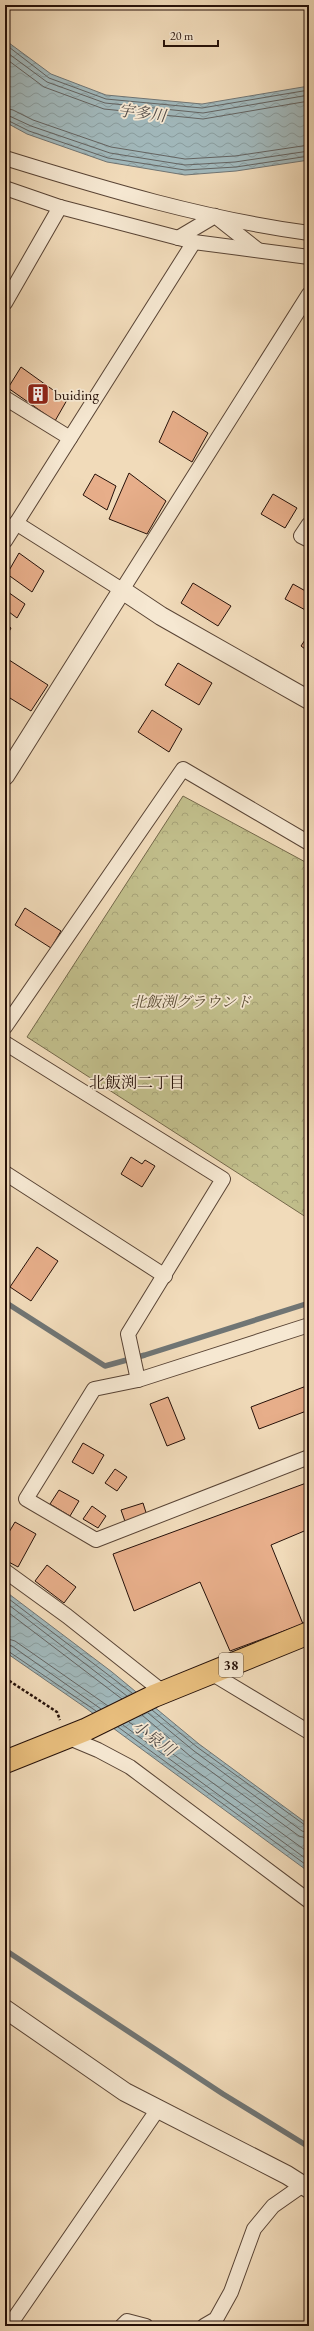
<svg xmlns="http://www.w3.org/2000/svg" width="314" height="2331" font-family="'EB Garamond','Noto Serif JP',serif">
	<defs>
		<pattern id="park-crowns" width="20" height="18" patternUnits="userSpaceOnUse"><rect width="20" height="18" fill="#c1be8b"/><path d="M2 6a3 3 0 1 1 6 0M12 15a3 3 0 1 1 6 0" fill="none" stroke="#a6a277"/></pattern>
		<pattern id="water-waves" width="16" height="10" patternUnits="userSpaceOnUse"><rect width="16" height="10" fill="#a1b8bb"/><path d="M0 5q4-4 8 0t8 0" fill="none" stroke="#8a9d9f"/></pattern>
	</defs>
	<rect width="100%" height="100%" fill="#f1dbba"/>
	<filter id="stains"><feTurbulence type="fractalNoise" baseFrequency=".005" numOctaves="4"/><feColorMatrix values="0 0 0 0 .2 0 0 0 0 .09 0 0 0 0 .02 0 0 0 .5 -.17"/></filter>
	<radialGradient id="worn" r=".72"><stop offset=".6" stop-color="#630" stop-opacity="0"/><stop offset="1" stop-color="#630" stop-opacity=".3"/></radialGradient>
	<polygon fill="url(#park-crowns)" stroke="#74684a" points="183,796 309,864 309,1219 27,1037"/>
	<g fill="url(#water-waves)" stroke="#707574">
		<polygon points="5,40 51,74 106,95 202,104 309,86 309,160 236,171 185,175 107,162 27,134 5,122"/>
		<polygon points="5,1591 112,1672 199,1744 309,1825 309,1872 83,1706 5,1652"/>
	</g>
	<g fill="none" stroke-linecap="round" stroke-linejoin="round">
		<g stroke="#646462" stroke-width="1">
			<polyline points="5,44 49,78 106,99 202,108 309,90"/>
			<polyline points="5,51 47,82 105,103 203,113 309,95"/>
			<polyline points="5,58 44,87 104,109 203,119 309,101"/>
			<polyline points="5,108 13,110 33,120 111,147 185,159 235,156 309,145"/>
			<polyline points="5,114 31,126 110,153 185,165 235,162 309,151"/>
			<polyline points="5,119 29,131 108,158 185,170 236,167 309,156"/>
			<polyline points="5,1596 132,1693"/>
			<polyline points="5,1602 127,1696"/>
			<polyline points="5,1610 122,1699"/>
			<polyline points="5,1638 15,1641 108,1706"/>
			<polyline points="5,1644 12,1646 101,1709"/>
			<polyline points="5,1649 96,1711"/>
			<polyline points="152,1710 197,1747 309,1828"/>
			<polyline points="148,1713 194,1751 302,1831 309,1833"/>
			<polyline points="142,1715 190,1756 299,1836 309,1839"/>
			<polyline points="129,1722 309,1853"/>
			<polyline points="123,1725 309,1861"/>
			<polyline points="118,1727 309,1867"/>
		</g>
		<g stroke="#707574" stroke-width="5.5">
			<polyline points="5,1302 105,1366 145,1355 309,1303"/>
			<polyline points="5,1950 223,2094 309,2147"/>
		</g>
	</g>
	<g fill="#e7ae8a" stroke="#261109">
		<polygon points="21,367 67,400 55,421 8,388"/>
		<polygon points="173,411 208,433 192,462 159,442"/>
		<polygon points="129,473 166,501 147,534 109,519"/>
		<polygon points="95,474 116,486 107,510 83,495"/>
		<polygon points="273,494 297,508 285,528 261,514"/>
		<polygon points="19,553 44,571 32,592 7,574"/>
		<polygon points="193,583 231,606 218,626 181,603"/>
		<polygon points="293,584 309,593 309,612 285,599"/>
		<polygon points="5,590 25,604 17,618 5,609"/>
		<polygon points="5,624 11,628 5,639"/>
		<polygon points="309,634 309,652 301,646"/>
		<polygon points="6,658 48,685 31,711 5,695"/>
		<polygon points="178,663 212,683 199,705 165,685"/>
		<polygon points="152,710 182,729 169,752 138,732"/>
		<polygon points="25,908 61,931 51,948 15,925"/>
		<polygon points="131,1157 142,1164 145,1160 155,1166 142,1187 121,1174"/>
		<polygon points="37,1247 58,1261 31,1301 10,1287"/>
		<polygon points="309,1385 309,1410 259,1429 251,1407"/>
		<polygon points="168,1397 185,1439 167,1446 150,1404"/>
		<polygon points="83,1443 104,1455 93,1474 72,1462"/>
		<polygon points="115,1469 127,1477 117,1491 105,1483"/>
		<polygon points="309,1482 309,1529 271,1545 303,1624 230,1651 200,1582 134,1611 113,1554"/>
		<polygon points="59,1490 79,1501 70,1516 50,1504"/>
		<polygon points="143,1503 148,1519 127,1527 121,1510"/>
		<polygon points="92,1506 106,1516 98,1528 83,1519"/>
		<polygon points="15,1522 36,1534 18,1567 5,1560 5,1539"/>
		<polygon points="47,1565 76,1587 64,1603 35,1581"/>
	</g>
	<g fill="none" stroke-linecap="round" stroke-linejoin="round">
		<g stroke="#594435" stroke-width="16">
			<g id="minor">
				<path d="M5,158C105,189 205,219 309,233"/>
				<polyline points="5,188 60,207 194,242 309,257"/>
				<polyline points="178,238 215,216 258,250"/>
				<polyline points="5,303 60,207"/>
				<polyline points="5,398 70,438"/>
				<polyline points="16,523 122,590 309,294"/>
				<polyline points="309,524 301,536 309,540"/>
				<polyline points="5,541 194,242"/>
				<polyline points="5,1027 183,769 309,843"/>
				<polyline points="5,1043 223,1179 128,1334 138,1380"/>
				<polyline points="5,1173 165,1276"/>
				<polyline points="309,1325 138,1380 94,1389 26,1499 96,1540 309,1457"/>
				<polyline points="5,1571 67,1616 163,1692"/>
				<polyline points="211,1673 309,1732"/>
				<polyline points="67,1737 98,1750 130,1767 309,1901"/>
				<polyline points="9,2326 158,2109"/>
				<polyline points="122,2326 127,2321 146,2326"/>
				<polyline points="204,2326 216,2319 231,2292 254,2229 273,2206 303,2185"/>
			</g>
		</g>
		<g stroke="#594435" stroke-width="20">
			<g id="tertiary">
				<polyline points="5,776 122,590 161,616 309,700"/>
				<polyline points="5,2009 125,2092 287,2175 309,2189"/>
			</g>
		</g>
		<g stroke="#261109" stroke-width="24">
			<polyline id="primary" points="5,1762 85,1730 154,1696 309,1633"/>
		</g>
		<polyline stroke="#261109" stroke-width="2.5" stroke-dasharray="3 2" stroke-linecap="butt" points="5,1678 57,1712 60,1720"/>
		<use href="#minor" stroke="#f6e8d2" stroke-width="14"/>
		<use href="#tertiary" stroke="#f6e8d2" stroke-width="18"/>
		<use href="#primary" stroke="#e8be7d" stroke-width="22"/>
	</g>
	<defs>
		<g id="building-square" transform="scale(1.15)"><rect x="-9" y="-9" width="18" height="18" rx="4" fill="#8f2418" stroke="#f6e8d2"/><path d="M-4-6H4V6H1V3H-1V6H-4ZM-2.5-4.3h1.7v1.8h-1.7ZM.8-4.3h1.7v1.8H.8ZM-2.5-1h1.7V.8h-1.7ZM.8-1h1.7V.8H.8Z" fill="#fff"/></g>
	</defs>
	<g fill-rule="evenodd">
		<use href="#building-square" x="38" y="394"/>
	</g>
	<g text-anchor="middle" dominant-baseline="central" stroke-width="3.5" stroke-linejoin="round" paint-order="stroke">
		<rect fill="#f6e8d2" stroke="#645245" stroke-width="1" x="219" y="1653" width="24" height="24" rx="3"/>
		<g font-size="14" font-weight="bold" fill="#261109">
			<text x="231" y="1665">38</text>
		</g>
		<g font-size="15" fill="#261109" stroke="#f6e8d2" text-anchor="start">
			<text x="54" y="394">buiding</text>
		</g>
		<g font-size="15" font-style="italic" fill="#5c4e36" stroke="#f6e8d2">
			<text x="191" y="1001">北飯渕グラウンド</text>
		</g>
		<g font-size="16" font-style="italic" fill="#514b47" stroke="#f6e8d2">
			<text transform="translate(142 113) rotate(7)">宇多川</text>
			<text transform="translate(154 1738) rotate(36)">小泉川</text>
		</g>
		<g font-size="16" fill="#261109" stroke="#f6e8d2">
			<text x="137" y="1082">北飯渕二丁目</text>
		</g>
	</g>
	<rect width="314" height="2331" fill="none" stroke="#f1dbba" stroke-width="20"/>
	<rect x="6" y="6" width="302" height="2319" fill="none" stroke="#261109" stroke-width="2"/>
	<rect x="10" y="10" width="294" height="2311" fill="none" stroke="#261109"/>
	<path d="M164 40v6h54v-6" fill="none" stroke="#261109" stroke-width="2"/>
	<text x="170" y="40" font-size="12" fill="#261109" stroke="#f6e8d2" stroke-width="3" paint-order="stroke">20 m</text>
	<rect width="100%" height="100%" filter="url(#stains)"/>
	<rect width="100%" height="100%" fill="url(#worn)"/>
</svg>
